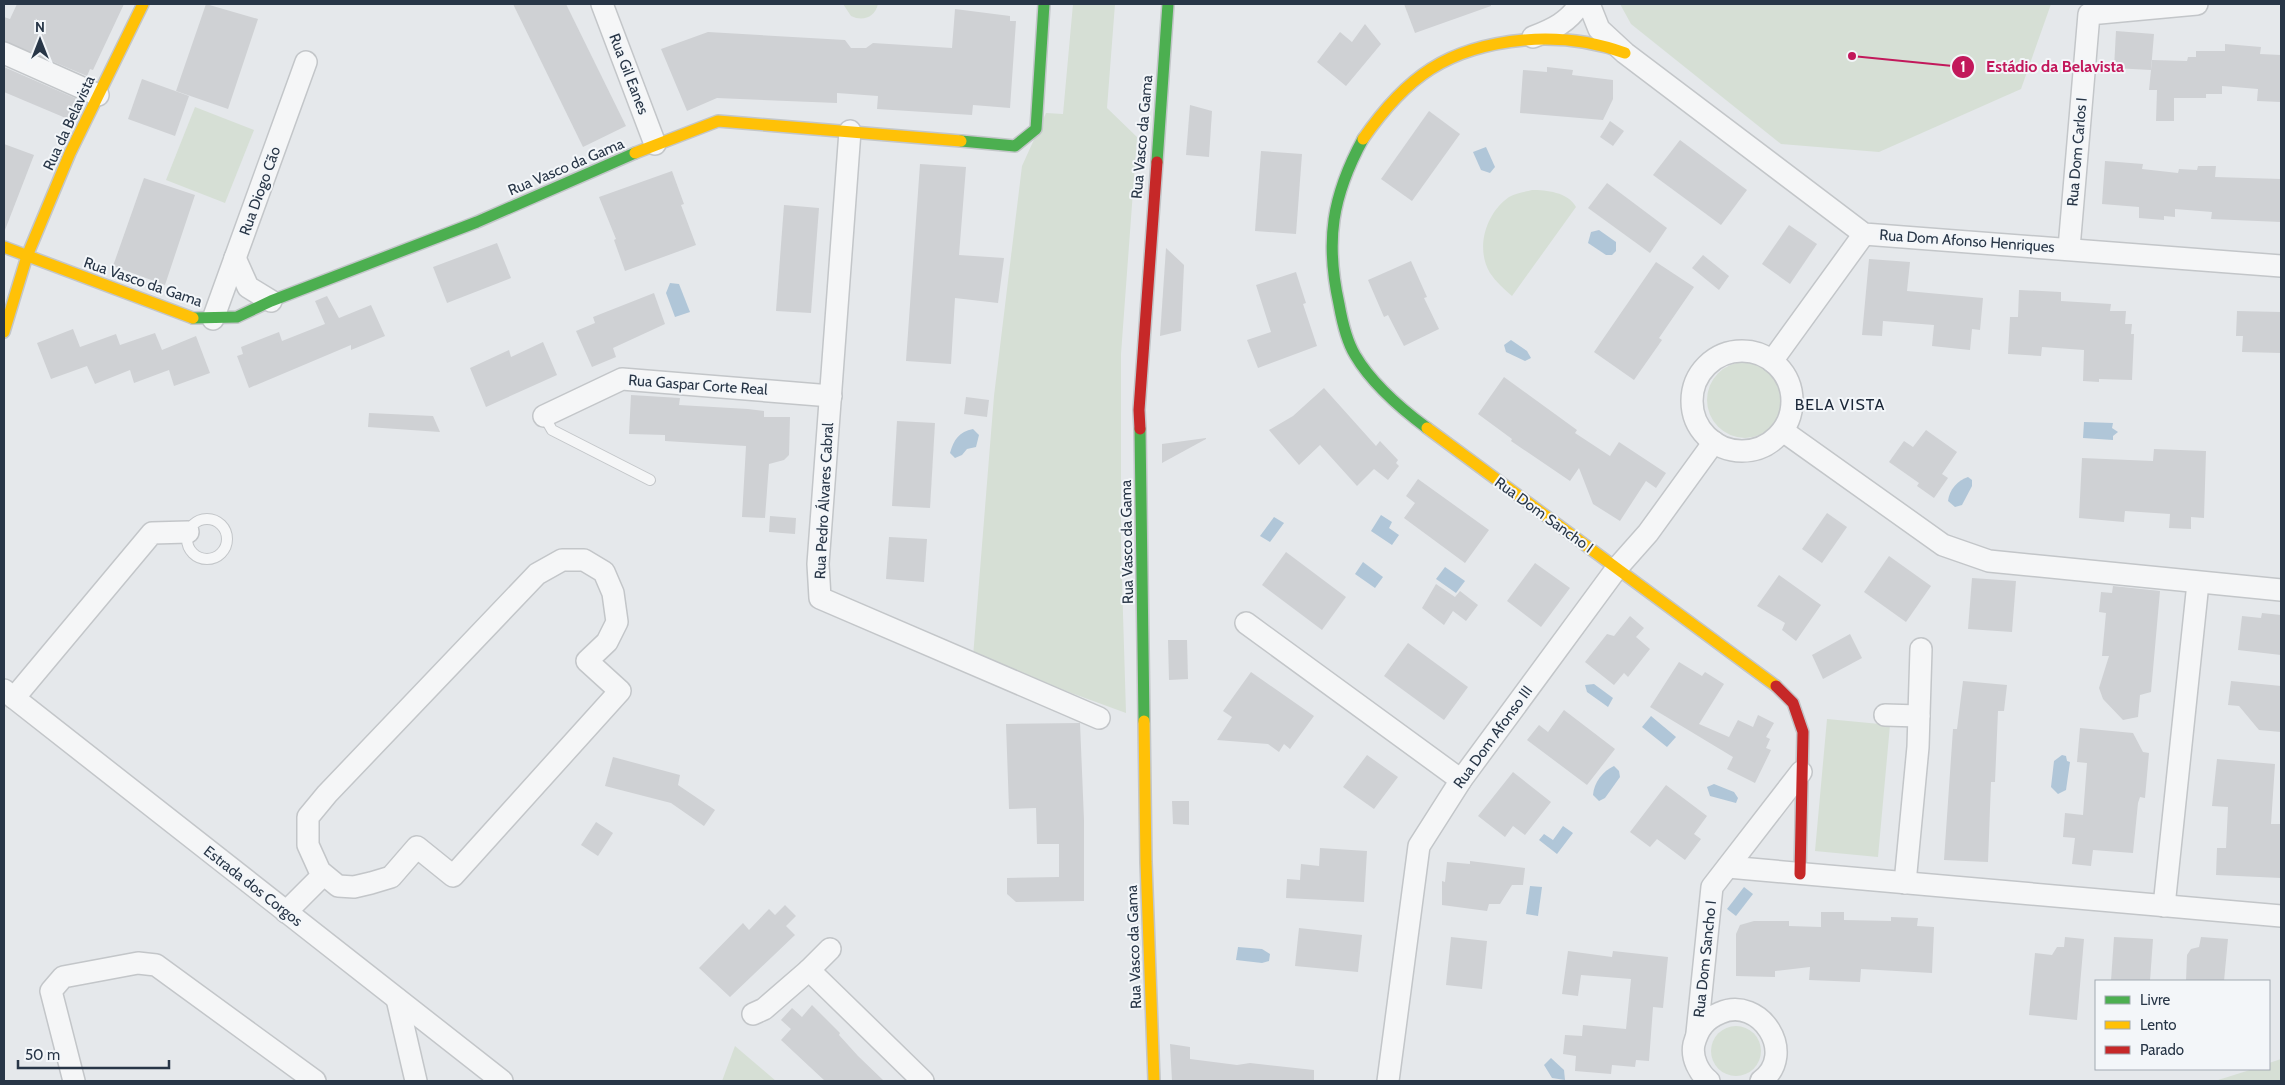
<svg xmlns="http://www.w3.org/2000/svg" width="2285" height="1085" font-family="Cabin,sans-serif">
	<rect width="100%" height="100%" fill="#e5e8eb"/>
	<g fill="#d6dfd5">
		<path d="M843,4H878C875,17 863,22 851,16Z"/>
		<polygon points="1073,4 1115,4 1107,108 1137,137 1121,354 1121,548 1126,713 973,657 994,396 1022,166 1046,113 1063,114"/>
		<polygon points="1620,4 2051,4 2021,89 1879,152 1781,144 1631,24"/>
		<polygon points="195,107 254,130 225,203 166,180"/>
		<path d="M1532,190C1546,190 1568,192 1576,207L1512,296C1504,289 1496,282 1490,273C1475,248 1486,213 1509,197C1515,193 1525,192 1532,190Z"/>
		<circle cx="1745" cy="400" r="38"/>
		<polygon points="1827,719 1890,725 1878,857 1815,851"/>
		<circle cx="1736" cy="1051" r="25"/>
		<polygon points="735,1046 776,1081 722,1081"/>
		<polygon points="2281,1059 2281,1081 2215,1081 2253,1069 2269,1069 2269,1063"/>
	</g>
	<g fill="#b0c6d8">
		<polygon points="1486,147 1495,167 1490,173 1481,170 1473,152"/>
		<polygon points="1599,230 1616,242 1616,251 1612,255 1606,255 1588,243 1591,232"/>
		<polygon points="670,283 679,284 690,312 675,317 666,293"/>
		<polygon points="1511,340 1527,351 1531,358 1525,361 1506,352 1504,345"/>
		<polygon points="2084,422 2113,423 2112,428 2118,432 2113,436 2113,440 2083,438"/>
		<path d="M973,429L979,435L976,447L967,449L962,455L955,458L950,453C954,439 959,432 973,429Z"/>
		<path d="M1968,477L1972,480V486L1962,505L1955,507L1948,501C1949,490 1958,480 1968,477Z"/>
		<polygon points="1381,515 1392,522 1389,528 1399,535 1392,545 1371,531"/>
		<polygon points="1274,517 1284,523 1270,542 1260,536"/>
		<polygon points="1363,562 1383,577 1375,588 1355,574"/>
		<polygon points="1445,567 1465,581 1456,593 1436,579"/>
		<polygon points="1594,684 1613,698 1608,707 1587,692 1585,685"/>
		<polygon points="1651,716 1676,737 1667,747 1642,727"/>
		<polygon points="2062,755 2066,756 2067,761 2070,762 2066,790 2058,794 2051,787 2054,761"/>
		<path d="M1614,766L1619,771L1620,777L1605,798L1599,801L1593,795C1594,782 1603,771 1614,766Z"/>
		<polygon points="1714,784 1734,792 1738,798 1736,803 1710,796 1707,787"/>
		<polygon points="1563,826 1573,833 1557,854 1539,840 1544,834 1553,840"/>
		<polygon points="1530,886 1542,887 1538,916 1526,914"/>
		<polygon points="1744,887 1753,894 1736,916 1727,909"/>
		<polygon points="1238,947 1262,949 1270,954 1269,961 1262,963 1236,960"/>
		<polygon points="1551,1058 1564,1070 1565,1080 1552,1078 1544,1065"/>
	</g>
	<g fill="#cfd1d4">
		<polygon points="17,4 124,4 93,70 90,69 87,76 4,41 4,17 10,19"/>
		<polygon points="206,4 258,19 228,109 176,91"/>
		<polygon points="513,4 566,4 626,126 583,147"/>
		<polygon points="1404,4 1491,4 1491,6 1415,33"/>
		<polygon points="955,9 1010,16 1010,21 1016,21 1010,108 973,105 972,115 877,109 878,96 837,93 837,103 717,98 687,111 661,49 708,32 845,40 851,48 866,48 873,43 952,48"/>
		<polygon points="1365,24 1381,44 1346,86 1317,62 1340,32 1352,42"/>
		<polygon points="2116,31 2154,34 2151,70 2114,68"/>
		<polygon points="2225,44 2261,47 2260,54 2281,55 2281,102 2257,101 2258,89 2222,86 2222,94 2206,94 2206,98 2174,98 2174,121 2156,121 2157,90 2149,90 2152,60 2187,61 2188,57 2196,57 2196,51 2225,51"/>
		<polygon points="4,67 77,99 68,119 4,92"/>
		<polygon points="1547,67 1573,70 1572,75 1613,80 1613,99 1603,120 1520,113 1523,70 1547,72"/>
		<polygon points="142,79 189,96 175,136 128,119"/>
		<polygon points="1190,105 1212,111 1209,157 1186,155"/>
		<polygon points="1429,111 1460,134 1412,201 1381,179"/>
		<polygon points="1610,121 1624,131 1613,146 1600,137"/>
		<polygon points="1680,140 1747,190 1721,225 1653,175"/>
		<polygon points="4,144 34,155 5,230 4,230"/>
		<polygon points="1261,151 1302,154 1296,234 1255,231"/>
		<polygon points="2105,161 2143,164 2142,169 2178,173 2179,169 2197,170 2198,166 2216,166 2215,177 2281,179 2281,222 2211,219 2212,212 2175,209 2175,217 2164,216 2164,220 2139,218 2139,207 2102,204"/>
		<polygon points="920,164 966,167 959,255 1004,258 998,303 955,298 951,364 906,361"/>
		<polygon points="672,171 684,204 681,205 696,245 625,271 614,240 616,239 599,197"/>
		<polygon points="144,178 195,195 165,285 113,266"/>
		<polygon points="1607,183 1667,228 1650,253 1588,208"/>
		<polygon points="784,205 819,208 811,313 776,311"/>
		<polygon points="1789,225 1817,244 1790,284 1762,264"/>
		<polygon points="497,243 511,278 447,303 433,267"/>
		<polygon points="1166,248 1184,265 1181,331 1160,336"/>
		<polygon points="1703,255 1729,276 1719,290 1692,268"/>
		<polygon points="1869,259 1910,262 1907,291 1983,298 1980,330 1972,329 1970,350 1932,346 1934,325 1883,321 1882,336 1862,335"/>
		<polygon points="1411,261 1427,297 1424,298 1439,329 1404,346 1388,315 1384,317 1368,280"/>
		<polygon points="1656,262 1694,287 1659,338 1662,340 1634,380 1594,352"/>
		<polygon points="1296,272 1306,303 1303,304 1317,346 1258,368 1247,340 1271,332 1256,285"/>
		<polygon points="2019,290 2061,292 2061,301 2111,304 2110,311 2126,311 2125,324 2132,324 2131,334 2134,334 2132,380 2099,379 2099,382 2083,381 2084,350 2042,347 2041,356 2008,354 2010,317 2018,317"/>
		<polygon points="654,293 665,324 613,348 616,357 592,367 576,331 595,323 593,317"/>
		<polygon points="327,296 339,318 371,305 385,336 351,350 351,345 249,388 237,356 243,354 241,347 279,332 282,341 325,324 315,301"/>
		<polygon points="2237,311 2281,312 2281,353 2242,352 2243,336 2236,336"/>
		<polygon points="73,329 80,347 116,334 120,345 155,333 162,350 196,336 210,373 174,386 169,370 134,383 130,370 95,384 87,366 51,379 37,343"/>
		<polygon points="543,342 557,375 486,407 470,368 509,350 511,357"/>
		<polygon points="1504,377 1577,430 1575,433 1610,456 1619,442 1666,473 1656,488 1646,481 1620,521 1593,504 1579,468 1570,481 1511,441 1512,439 1478,414"/>
		<polygon points="1324,388 1376,446 1380,441 1398,460 1396,463 1399,466 1388,480 1374,469 1357,486 1320,445 1299,465 1269,430 1293,416"/>
		<polygon points="631,395 680,398 679,405 748,409 764,411 764,417 790,417 789,455 784,460 769,464 765,518 742,517 746,446 665,441 665,435 629,434"/>
		<polygon points="966,397 989,400 987,417 964,414"/>
		<polygon points="369,413 433,416 440,432 368,427"/>
		<polygon points="897,421 935,423 930,508 892,506"/>
		<polygon points="1926,430 1957,452 1942,474 1948,478 1934,498 1917,486 1919,483 1889,462 1904,441 1913,447"/>
		<polygon points="1206,438 1206,439 1162,463 1162,444"/>
		<polygon points="2154,449 2206,451 2204,518 2191,517 2191,529 2169,528 2170,514 2125,511 2124,522 2079,518 2082,458 2153,461"/>
		<polygon points="1418,479 1489,530 1465,563 1404,518 1415,503 1406,496"/>
		<polygon points="1827,513 1847,527 1822,563 1802,549"/>
		<polygon points="770,516 796,518 795,534 769,532"/>
		<polygon points="889,537 927,539 924,582 886,579"/>
		<polygon points="1286,552 1346,597 1322,630 1262,585"/>
		<polygon points="1889,556 1931,586 1906,622 1864,592"/>
		<polygon points="1535,563 1570,588 1541,627 1507,601"/>
		<polygon points="1779,575 1821,605 1796,641 1782,630 1785,623 1757,606"/>
		<polygon points="1972,578 2016,581 2012,632 1968,629"/>
		<polygon points="1436,584 1455,597 1460,591 1478,605 1466,621 1453,611 1444,625 1422,608"/>
		<polygon points="2113,586 2160,591 2151,692 2140,695 2138,717 2123,720 2103,699 2099,688 2109,656 2102,656 2106,613 2099,612 2101,592 2112,593"/>
		<polygon points="2262,613 2281,615 2281,655 2238,650 2242,616 2261,618"/>
		<polygon points="1630,616 1644,628 1636,637 1650,649 1628,677 1624,673 1614,685 1585,662 1607,634 1614,636"/>
		<polygon points="1850,634 1862,658 1823,679 1812,655"/>
		<polygon points="1168,640 1187,640 1188,679 1169,680"/>
		<polygon points="1408,643 1468,687 1444,720 1384,676"/>
		<polygon points="1679,662 1702,676 1705,672 1724,684 1699,724 1729,737 1738,720 1753,727 1758,715 1774,723 1766,737 1770,739 1766,748 1771,750 1755,783 1727,769 1733,757 1650,707"/>
		<polygon points="1251,672 1314,716 1290,749 1284,744 1279,752 1268,744 1217,740 1232,717 1223,711"/>
		<polygon points="1963,681 2007,685 2004,711 1998,711 1995,782 1991,782 1988,862 1944,860 1953,729 1957,729"/>
		<polygon points="2231,681 2281,686 2281,732 2259,730 2239,706 2228,705"/>
		<polygon points="1564,710 1615,749 1587,785 1527,740 1539,725 1548,732"/>
		<polygon points="1080,723 1084,820 1084,901 1016,902 1007,894 1007,878 1059,877 1059,844 1037,844 1036,808 1009,809 1006,724"/>
		<polygon points="2080,728 2133,733 2143,752 2149,753 2145,798 2140,797 2138,803 2133,853 2093,850 2091,866 2072,864 2075,838 2063,837 2065,813 2083,815 2087,763 2077,762"/>
		<polygon points="1367,755 1398,777 1374,809 1343,787"/>
		<polygon points="613,757 680,775 678,785 715,810 704,826 671,803 605,786"/>
		<polygon points="2217,759 2275,764 2271,824 2281,824 2281,878 2216,875 2217,848 2226,848 2228,807 2212,806"/>
		<polygon points="1513,772 1551,802 1525,835 1513,826 1505,837 1478,816"/>
		<polygon points="1666,785 1707,816 1694,834 1701,839 1685,860 1657,839 1650,847 1630,832"/>
		<polygon points="1172,801 1189,801 1189,825 1173,824"/>
		<polygon points="596,822 613,833 598,856 581,845"/>
		<polygon points="1320,848 1367,851 1364,902 1286,898 1287,879 1300,880 1301,864 1319,866"/>
		<polygon points="1470,861 1525,868 1523,885 1512,885 1500,904 1489,904 1487,911 1442,905 1442,881 1445,882 1447,862 1470,864"/>
		<polygon points="785,905 796,916 786,926 795,935 730,997 699,968 743,923 749,930 769,909 775,915"/>
		<polygon points="1821,912 1844,912 1844,920 1891,921 1891,917 1918,918 1917,926 1934,927 1932,973 1861,969 1860,982 1809,980 1810,967 1775,971 1775,977 1736,976 1736,934 1740,925 1754,921 1789,921 1789,926 1821,927"/>
		<polygon points="1299,928 1362,935 1358,972 1295,966"/>
		<polygon points="1451,937 1487,941 1482,989 1446,985"/>
		<polygon points="2065,937 2084,939 2077,1020 2029,1015 2035,953 2052,955 2057,947 2064,947"/>
		<polygon points="2114,937 2153,939 2150,981 2111,981"/>
		<polygon points="2201,937 2228,939 2224,981 2186,981 2187,955 2191,949 2199,947"/>
		<polygon points="1568,951 1612,957 1613,951 1668,957 1663,1008 1653,1007 1649,1061 1636,1060 1635,1067 1612,1065 1611,1074 1575,1071 1576,1056 1563,1054 1565,1035 1582,1036 1583,1025 1626,1029 1631,979 1581,975 1578,996 1562,994"/>
		<polygon points="812,1005 840,1033 839,1035 858,1056 884,1081 825,1081 781,1040 791,1029 781,1020 792,1008 802,1017"/>
		<polygon points="1170,1044 1190,1047 1190,1059 1237,1065 1250,1063 1314,1070 1314,1081 1172,1081"/>
	</g>
	<g fill="none" stroke-linecap="round" stroke-linejoin="round">
		<g stroke="#c3c6c9" stroke-width="12">
			<g id="lane">
				<polyline points="544,416 552,430 650,480"/>
				<circle cx="207" cy="539" r="20"/>
			</g>
		</g>
		<g stroke="#c3c6c9" stroke-width="24">
			<g id="street">
				<polyline points="602,4 655,144"/>
				<polyline points="1589,4 1599,29 1625,53 1864,234 2281,266"/>
				<path d="M1533,37C1554,29 1568,22 1580,4"/>
				<polyline points="4,53 98,95"/>
				<polyline points="850,131 818,564 820,598 1099,718"/>
				<polyline points="2069,248 2089,14 2197,4"/>
				<polyline points="235,258 248,287 271,301"/>
				<polyline points="213,319 306,62"/>
				<circle cx="1742" cy="401" r="50"/>
				<polyline points="1772,361 1864,234"/>
				<polyline points="544,416 622,379 831,396"/>
				<polyline points="1783,431 1943,545 1989,561 2281,590"/>
				<polyline points="1246,623 1461,780"/>
				<polyline points="4,690 502,1081"/>
				<polyline points="14,698 152,533 188,532"/>
				<polyline points="1885,715 1919,716"/>
				<polyline points="1728,867 2281,916"/>
				<polyline points="1905,883 1918,747 1921,649"/>
				<polyline points="2164,906 2198,583"/>
				<polyline points="286,912 322,876 308,845 308,817 327,794 537,574 562,560 584,560 604,572 613,593 617,622 607,642 587,661 620,691 453,876 417,847 391,877 371,883 354,887 338,886 321,872"/>
				<polyline points="830,949 809,970 923,1081"/>
				<polyline points="397,999 416,1081"/>
				<polyline points="753,1014 764,1009 809,970"/>
				<polyline points="1697,1033 1712,887 1801,772"/>
				<polyline points="74,1081 51,991 63,977 138,963 156,965 315,1081"/>
				<polyline points="1388,1081 1419,846 1461,780 1617,568 1648,533 1714,442"/>
				<path d="M1709,1081C1699,1073 1691,1058 1694,1044C1698,1029 1705,1019 1720,1013C1760,995 1798,1054 1761,1081"/>
			</g>
		</g>
		<g stroke="#c3c6c9" stroke-width="14">
			<g id="fast">
				<path d="M1363,139C1332,196 1325,241 1339,304C1342,321 1346,340 1355,355C1372,384 1400,408 1427,428"/>
				<polyline points="961,141 1015,146 1036,129 1044,4"/>
				<polyline points="1157,162 1168,4"/>
				<polyline points="193,318 237,317 271,301 477,222 635,153"/>
				<polyline points="1140,429 1144,721"/>
			</g>
		</g>
		<g stroke="#c3c6c9" stroke-width="14">
			<g id="slow">
				<path d="M1363,139C1406,77 1447,47 1524,40C1559,37 1592,41 1625,53"/>
				<polyline points="635,153 718,121 961,141"/>
				<polyline points="4,247 193,318"/>
				<polyline points="4,332 27,256 70,153 143,4"/>
				<polyline points="1427,428 1776,686"/>
				<polyline points="1144,721 1146,862 1154,1081"/>
			</g>
		</g>
		<g stroke="#c3c6c9" stroke-width="14">
			<g id="jam">
				<polyline points="1140,429 1139,410 1157,162"/>
				<polyline points="1776,686 1793,703 1803,732 1800,874"/>
			</g>
		</g>
		<use href="#lane" stroke="#f5f6f7" stroke-width="10"/>
		<use href="#street" stroke="#f5f6f7" stroke-width="21"/>
		<use href="#fast" stroke="#4caf50" stroke-width="11"/>
		<use href="#slow" stroke="#ffc107" stroke-width="11"/>
		<use href="#jam" stroke="#c62828" stroke-width="11"/>
	</g>
	<g text-anchor="middle" dominant-baseline="central" stroke-width="4" stroke-linejoin="round" paint-order="stroke">
		<g font-size="15" fill="#283647" stroke="#f3f6f9">
			<text transform="translate(629 74) rotate(69)">Rua Gil Eanes</text>
			<text transform="translate(69 123) rotate(-65)">Rua da Belavista</text>
			<text transform="translate(1142 137) rotate(-85)">Rua Vasco da Gama</text>
			<text transform="translate(2077 152) rotate(-85)">Rua Dom Carlos I</text>
			<text transform="translate(566 167) rotate(-23)">Rua Vasco da Gama</text>
			<text transform="translate(260 191) rotate(-70)">Rua Diogo Cão</text>
			<text transform="translate(1967 241) rotate(4)">Rua Dom Afonso Henriques</text>
			<text transform="translate(143 282) rotate(19)">Rua Vasco da Gama</text>
			<text transform="translate(698 385) rotate(4)">Rua Gaspar Corte Real</text>
			<text transform="translate(824 501) rotate(-87)">Rua Pedro Álvares Cabral</text>
			<text transform="translate(1544 515) rotate(36)">Rua Dom Sancho I</text>
			<text transform="translate(1127 542) rotate(-91)">Rua Vasco da Gama</text>
			<text transform="translate(1493 737) rotate(-54)">Rua Dom Afonso III</text>
			<text transform="translate(253 886) rotate(38)">Estrada dos Corgos</text>
			<text transform="translate(1134 947) rotate(-92)">Rua Vasco da Gama</text>
			<text transform="translate(1705 959) rotate(-84)">Rua Dom Sancho I</text>
		</g>
		<g font-size="16" letter-spacing="1" fill="#1b2738" stroke="#f3f6f9">
			<text x="1840" y="404">BELA VISTA</text>
		</g>
	</g>
	<path fill="none" stroke="#c2185b" stroke-width="2" d="M1852 56L1963 67"/>
	<g fill="#c2185b" stroke="#f3f6f9" stroke-width="2">
		<circle cx="1852" cy="56" r="5"/>
		<circle cx="1963" cy="67" r="12"/>
	</g>
	<g font-size="15" text-anchor="middle" font-weight="bold" fill="#fff">
		<text x="1963" y="72">1</text>
	</g>
	<g font-size="16" text-anchor="middle" font-weight="bold" fill="#c2185b" stroke="#f3f6f9" stroke-width="4" stroke-linejoin="round" paint-order="stroke">
		<text x="2055" y="72">Estádio da Belavista</text>
	</g>
	<rect width="2285" height="1085" fill="none" stroke="#283647" stroke-width="10"/>
	<rect x="2095" y="980" width="175" height="90" fill="#f3f6f9" stroke="#a2a9b2"/>
	<rect x="2105" y="996" width="25" height="8" fill="#4caf50" stroke="#a2a9b2"/>
	<text x="2140" y="1005" font-size="15" fill="#283647">Livre</text>
	<rect x="2105" y="1021" width="25" height="8" fill="#ffc107" stroke="#a2a9b2"/>
	<text x="2140" y="1030" font-size="15" fill="#283647">Lento</text>
	<rect x="2105" y="1046" width="25" height="8" fill="#c62828" stroke="#a2a9b2"/>
	<text x="2140" y="1055" font-size="15" fill="#283647">Parado</text>
	<g transform="translate(40 40)" stroke="#f3f6f9" stroke-width="4" paint-order="stroke">
	<path d="M0-4L9 19L0 12L-9 19Z" fill="#283647"/>
	<text y="-8" font-size="14" font-weight="bold" text-anchor="middle" fill="#283647">N</text>
	</g>
	<path d="M18 1060v8h151v-8" fill="none" stroke="#283647" stroke-width="2.5"/>
	<text x="25" y="1060" font-size="15" fill="#283647" stroke="#f3f6f9" stroke-width="4" paint-order="stroke">50 m</text>
</svg>
